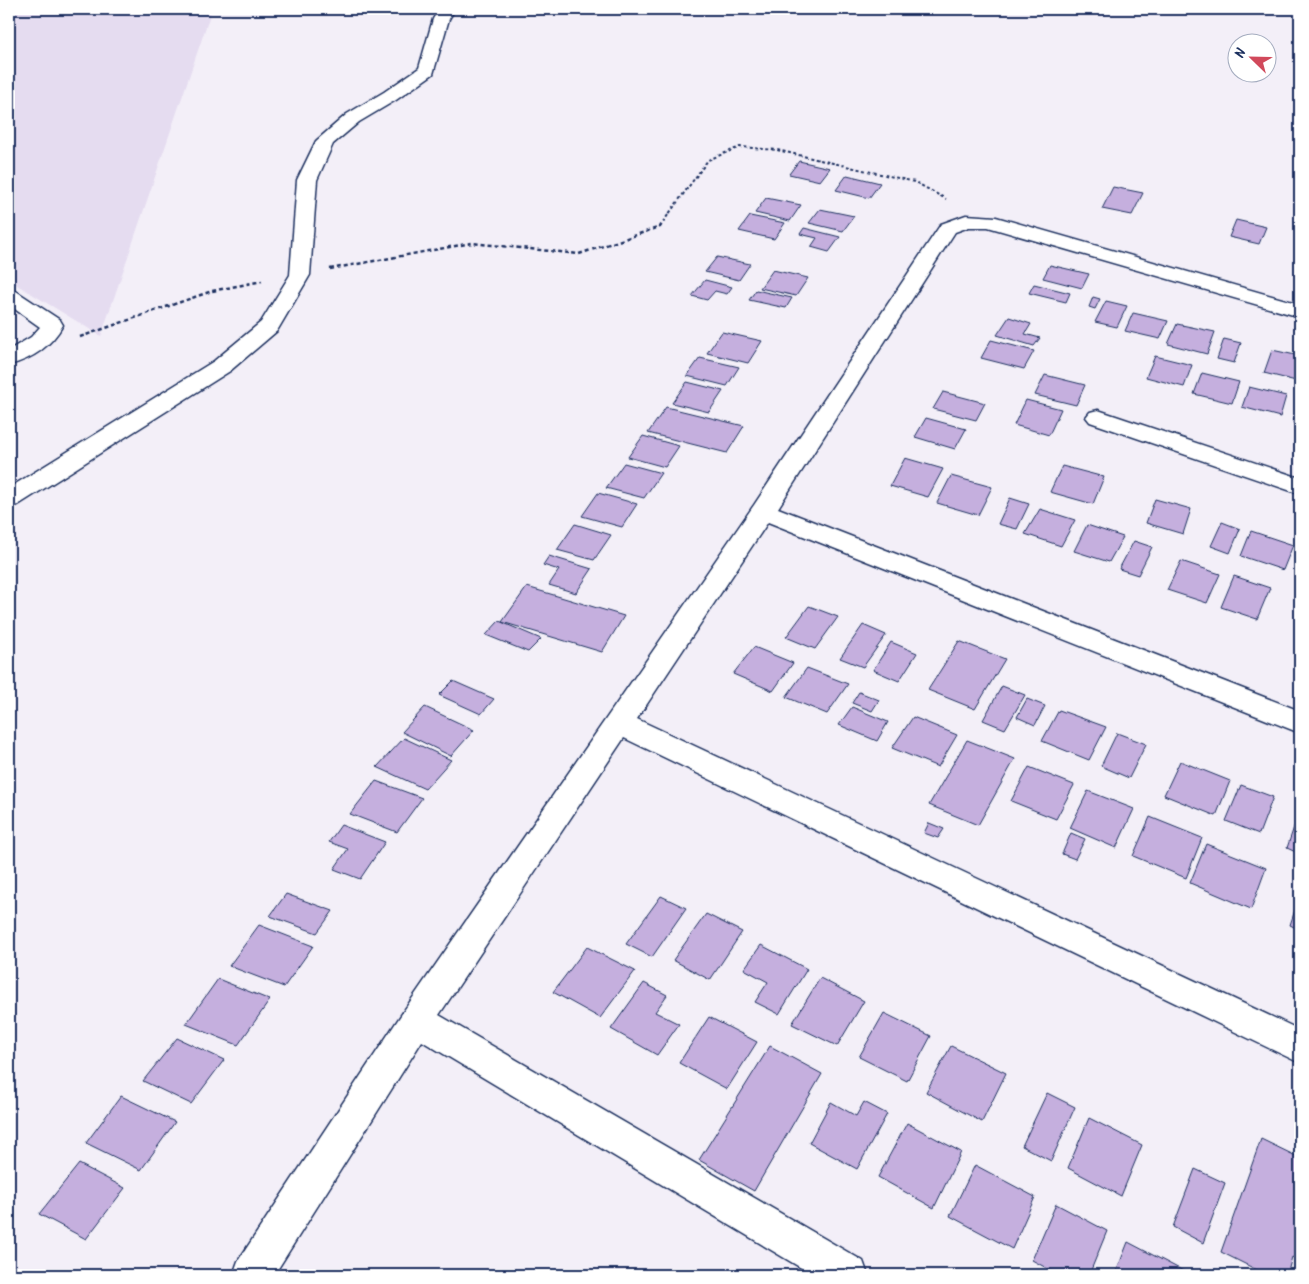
<svg xmlns="http://www.w3.org/2000/svg" width="1309" height="1284" font-family="Kalam,sans-serif">
	<rect width="100%" height="100%" fill="#f3eff8"/>
	<filter id="ink" filterUnits="userSpaceOnUse"><feTurbulence type="fractalNoise" baseFrequency=".02" numOctaves="2"/><feDisplacementMap in="SourceGraphic" scale="10" xChannelSelector="R" yChannelSelector="G"/><feConvolveMatrix kernelMatrix="1 2 1 2 8 2 1 2 1" color-interpolation-filters="sRGB"/></filter>
	<g filter="url(#ink)">
		<polygon fill="#e5dcf0" points="9,9 212,9 101,336 9,280"/>
		<g fill="#c5afde" stroke="#1b2f5e">
			<polygon points="799,161 830,168 820,181 789,174"/>
			<polygon points="847,175 880,183 869,198 836,190"/>
			<polygon points="1113,187 1143,193 1132,215 1102,209"/>
			<polygon points="766,198 801,205 790,221 755,213"/>
			<polygon points="820,209 854,216 843,231 809,223"/>
			<polygon points="750,216 785,223 774,239 739,231"/>
			<polygon points="1236,220 1266,227 1259,244 1229,237"/>
			<polygon points="804,228 840,237 829,252 811,247 817,238 800,234"/>
			<polygon points="717,257 750,264 739,280 705,272"/>
			<polygon points="1050,265 1089,274 1082,288 1043,278"/>
			<polygon points="773,270 808,278 796,296 760,288"/>
			<polygon points="705,280 732,287 727,294 715,291 707,300 692,296"/>
			<polygon points="1034,284 1070,293 1066,302 1029,293"/>
			<polygon points="756,290 792,298 786,308 749,300"/>
			<polygon points="1093,297 1100,299 1095,309 1089,307"/>
			<polygon points="1106,301 1127,306 1117,327 1095,322"/>
			<polygon points="1133,313 1168,321 1160,339 1125,331"/>
			<polygon points="1009,317 1031,324 1025,334 1040,338 1034,346 997,335"/>
			<polygon points="1177,324 1215,332 1207,354 1168,344"/>
			<polygon points="722,332 762,341 748,363 707,353"/>
			<polygon points="1224,339 1241,343 1234,363 1217,359"/>
			<polygon points="991,340 1034,351 1024,369 981,358"/>
			<polygon points="1272,350 1300,356 1300,382 1264,373"/>
			<polygon points="1155,356 1192,365 1184,387 1146,377"/>
			<polygon points="700,358 739,367 727,386 687,376"/>
			<polygon points="1202,373 1239,382 1232,403 1194,394"/>
			<polygon points="1045,375 1085,385 1076,405 1035,395"/>
			<polygon points="687,382 723,391 709,412 672,403"/>
			<polygon points="1249,387 1286,396 1280,417 1242,407"/>
			<polygon points="943,392 985,403 976,420 933,409"/>
			<polygon points="1026,400 1061,409 1049,435 1014,425"/>
			<polygon points="1299,401 1300,401 1300,425 1293,423"/>
			<polygon points="666,407 744,426 727,453 648,433"/>
			<polygon points="926,418 966,429 955,449 915,437"/>
			<polygon points="643,436 679,446 665,467 628,457"/>
			<polygon points="905,458 943,469 928,497 890,486"/>
			<polygon points="624,463 661,473 644,498 606,488"/>
			<polygon points="1062,466 1104,477 1093,504 1050,492"/>
			<polygon points="951,476 992,487 978,515 937,503"/>
			<polygon points="598,493 637,504 622,527 582,516"/>
			<polygon points="1010,498 1029,504 1017,529 998,524"/>
			<polygon points="1155,499 1191,509 1183,534 1146,523"/>
			<polygon points="1040,509 1075,520 1061,546 1025,534"/>
			<polygon points="1222,522 1240,529 1230,553 1211,546"/>
			<polygon points="575,524 611,535 594,560 557,550"/>
			<polygon points="1087,525 1123,537 1109,562 1074,551"/>
			<polygon points="1251,531 1293,545 1283,570 1241,556"/>
			<polygon points="1134,541 1152,547 1138,575 1119,569"/>
			<polygon points="549,556 592,569 576,593 549,585 559,570 543,565"/>
			<polygon points="1181,561 1220,574 1207,603 1167,590"/>
			<polygon points="1234,576 1270,588 1257,619 1221,607"/>
			<polygon points="527,587 624,616 602,652 502,622"/>
			<polygon points="809,606 838,617 815,649 786,637"/>
			<polygon points="499,621 541,639 528,652 486,635"/>
			<polygon points="863,625 886,635 863,667 840,658"/>
			<polygon points="959,641 1005,659 975,709 928,690"/>
			<polygon points="891,642 917,653 899,681 873,670"/>
			<polygon points="754,647 793,663 773,691 733,674"/>
			<polygon points="807,668 848,684 827,714 786,697"/>
			<polygon points="453,681 494,699 481,714 439,695"/>
			<polygon points="1002,686 1025,695 1005,729 983,720"/>
			<polygon points="859,692 879,700 872,711 852,703"/>
			<polygon points="1027,699 1045,706 1035,725 1017,717"/>
			<polygon points="425,707 474,730 451,756 402,732"/>
			<polygon points="852,707 888,722 877,741 839,725"/>
			<polygon points="1059,710 1106,727 1089,760 1042,741"/>
			<polygon points="913,717 957,735 938,767 892,748"/>
			<polygon points="1117,733 1146,744 1129,778 1101,766"/>
			<polygon points="404,738 451,760 425,789 377,767"/>
			<polygon points="967,740 1015,759 978,825 929,805"/>
			<polygon points="1180,761 1230,781 1216,816 1164,795"/>
			<polygon points="1029,767 1074,785 1056,819 1011,801"/>
			<polygon points="376,781 422,798 397,832 350,814"/>
			<polygon points="1241,785 1273,797 1259,834 1226,821"/>
			<polygon points="1088,791 1134,809 1116,848 1070,828"/>
			<polygon points="1300,809 1300,854 1287,848"/>
			<polygon points="1150,817 1202,838 1186,878 1133,856"/>
			<polygon points="929,823 944,829 938,838 924,833"/>
			<polygon points="341,825 385,842 360,879 334,869 348,849 329,842"/>
			<polygon points="1071,833 1085,839 1075,859 1062,854"/>
			<polygon points="1206,844 1266,868 1251,909 1190,883"/>
			<polygon points="286,894 333,911 317,933 270,916"/>
			<polygon points="1300,895 1300,930 1290,925"/>
			<polygon points="661,896 686,908 652,957 626,944"/>
			<polygon points="706,914 742,932 710,980 673,960"/>
			<polygon points="259,925 313,946 284,987 229,966"/>
			<polygon points="761,945 807,969 779,1014 755,1002 768,982 744,969"/>
			<polygon points="587,947 635,971 600,1018 553,992"/>
			<polygon points="820,978 864,1001 837,1046 792,1024"/>
			<polygon points="218,979 270,1000 238,1045 186,1024"/>
			<polygon points="644,983 667,995 655,1012 679,1024 657,1055 611,1029"/>
			<polygon points="884,1013 931,1036 907,1081 859,1057"/>
			<polygon points="709,1017 757,1042 727,1089 679,1063"/>
			<polygon points="177,1038 224,1060 191,1104 143,1081"/>
			<polygon points="770,1046 822,1074 754,1191 699,1160"/>
			<polygon points="951,1046 1006,1073 982,1122 926,1092"/>
			<polygon points="1047,1093 1075,1107 1051,1161 1022,1146"/>
			<polygon points="121,1096 175,1122 141,1170 86,1143"/>
			<polygon points="831,1102 856,1116 864,1102 887,1114 857,1169 809,1143"/>
			<polygon points="1089,1118 1142,1145 1121,1196 1068,1168"/>
			<polygon points="907,1123 961,1152 934,1208 878,1177"/>
			<polygon points="1261,1139 1300,1158 1300,1261 1292,1257 1287,1275 1267,1275 1221,1252"/>
			<polygon points="79,1164 125,1188 86,1239 39,1214"/>
			<polygon points="975,1165 1035,1197 1012,1249 950,1216"/>
			<polygon points="1195,1169 1225,1183 1203,1243 1173,1227"/>
			<polygon points="1056,1204 1107,1231 1089,1275 1059,1275 1032,1260"/>
			<polygon points="1128,1242 1191,1275 1115,1275"/>
		</g>
		<g fill="none" stroke-linecap="round" stroke-linejoin="round">
			<g stroke="#1b2f5e" stroke-width="3">
				<g id="minor">
					<polygon points="439,9 455,9 449,19 433,74 396,100 359,122 333,144 317,180 310,275 277,331 230,371 18,505 9,507 9,488 214,361 261,322 290,275 297,180 316,141 347,114 384,92 419,68 433,19"/>
					<polygon points="966,215 996,217 1300,304 1300,317 988,227 969,227 955,232 778,508 1300,711 1300,733 768,522 637,719 1300,1030 1300,1063 624,738 439,1015 863,1261 868,1275 813,1275 422,1041 274,1275 233,1275 238,1261 405,1009 754,505 941,224"/>
					<path d="M9,289L16,291L60,320L63,325C51,346 33,359 9,365V350L31,337L40,327L9,305Z"/>
					<polygon points="1098,410 1300,478 1300,494 1090,422 1086,417 1090,412"/>
				</g>
			</g>
			<polyline stroke="#1b2f5e" stroke-width="2" stroke-dasharray="3 2.5" stroke-linecap="butt" points="663,222 708,160 740,147 777,150 915,182 946,199"/>
			<g stroke="#1b2f5e" stroke-width="2.5" stroke-dasharray="4 3" stroke-linecap="butt">
				<polyline points="330,269 472,243 579,254 660,227 664,221"/>
				<polyline points="80,337 212,291 262,281"/>
			</g>
			<use href="#minor" fill="#fff" fill-rule="evenodd"/>
		</g>
	</g>
	<rect width="1309" height="1284" fill="none" stroke="#fff" stroke-width="30"/>
	<rect x="15" y="15" width="1279" height="1254" fill="none" stroke="#1b2f5e" stroke-width="2" filter="url(#ink)"/>
	<g transform="translate(1252 58) rotate(293)"><circle r="24" fill="#ffffff" stroke="#a4acbf"/>
	<path d="M0-4L9 19L0 12L-9 19Z" fill="#d1495b"/>
	<text y="-8" font-size="14" font-weight="bold" text-anchor="middle" fill="#1b2f5e">N</text>
	</g>
</svg>
